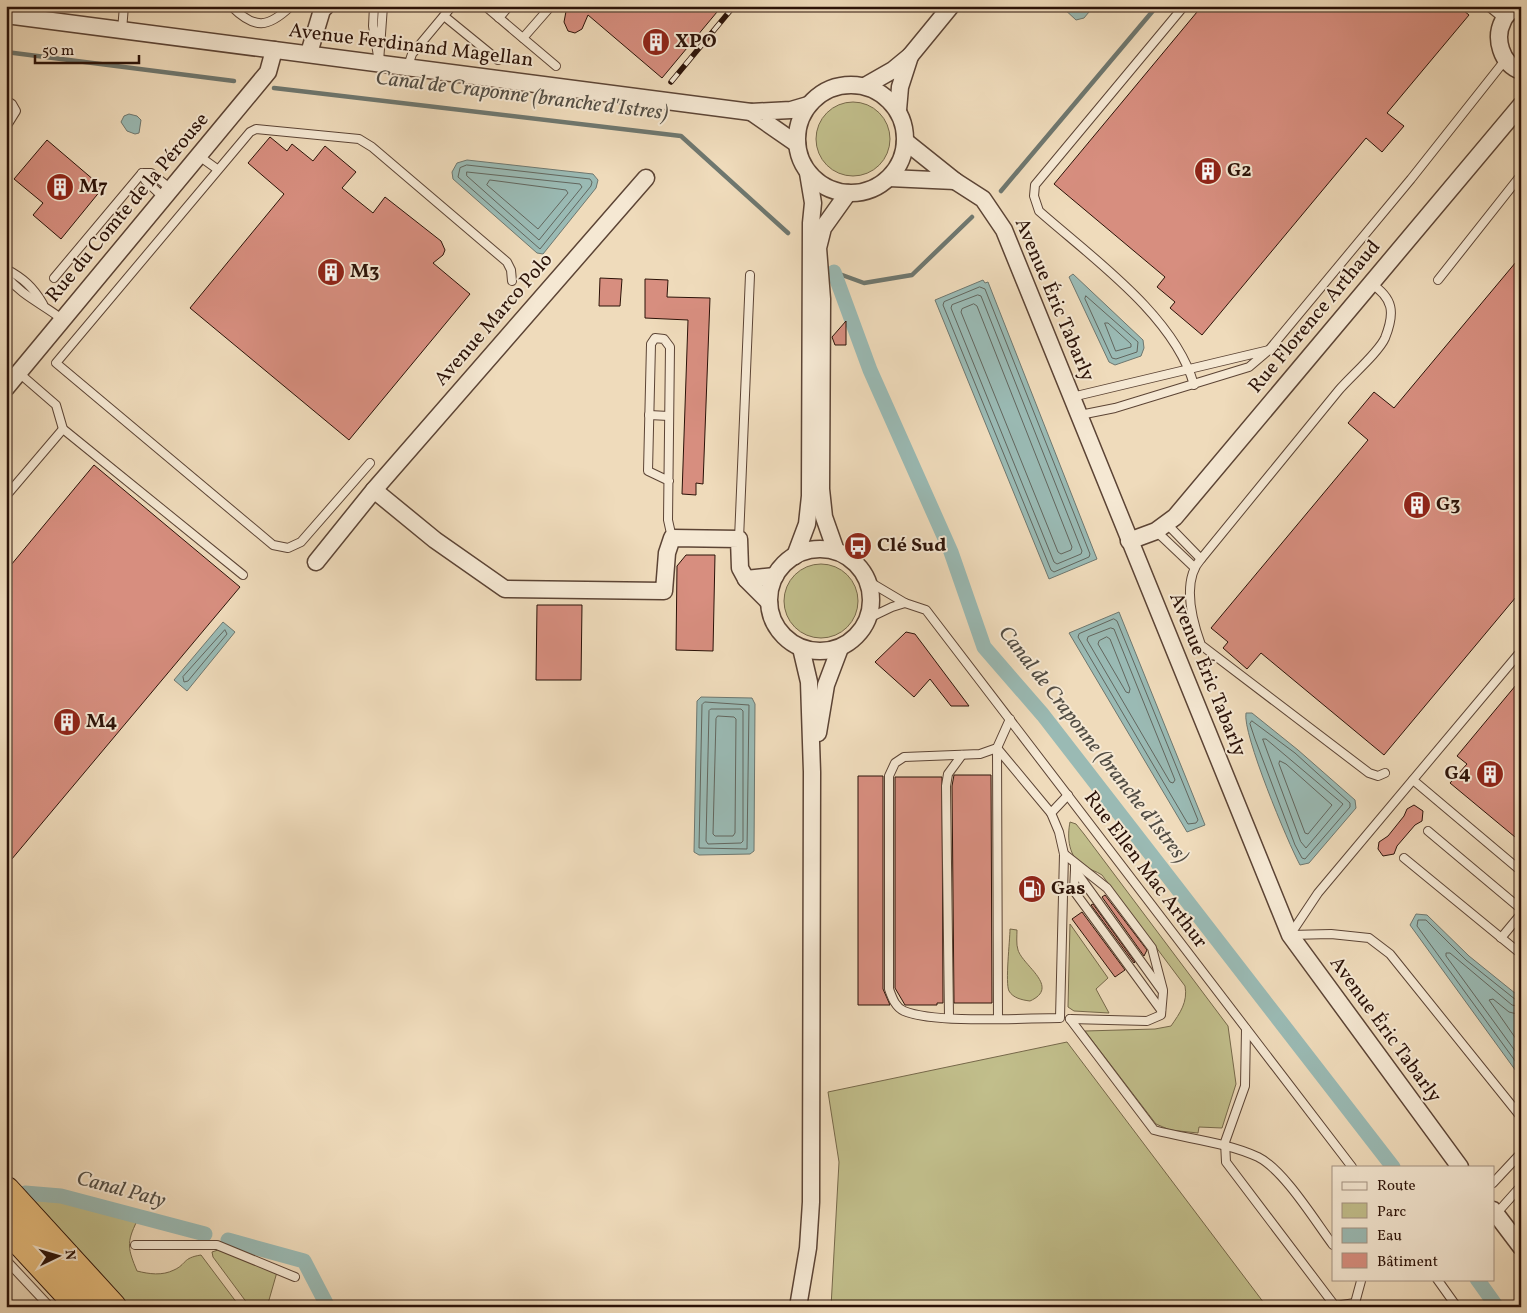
<svg xmlns="http://www.w3.org/2000/svg" width="1527" height="1313" font-family="Vollkorn,serif">
	<rect width="100%" height="100%" fill="#efdbbb"/>
	<filter id="stains"><feTurbulence type="fractalNoise" baseFrequency=".004" numOctaves="4"/><feColorMatrix values="0 0 0 0 .2 0 0 0 0 .09 0 0 0 0 .02 0 0 0 .5 -.17"/></filter>
	<radialGradient id="worn" r=".72"><stop offset=".6" stop-color="#630" stop-opacity="0"/><stop offset="1" stop-color="#630" stop-opacity=".3"/></radialGradient>
	<g fill="#c1be8b" stroke="#76684a">
		<circle cx="853" cy="139" r="37"/>
		<circle cx="821" cy="601" r="37"/>
		<path d="M1070,822L1076,824L1084,834L1228,1026L1236,1084L1222,1128L1199,1127L1198,1133L1170,1130L1156,1124L1085,1031L1155,1029L1171,1026C1180,1013 1188,1002 1185,986L1102,875C1096,871 1090,870 1084,866C1068,857 1067,837 1070,822Z"/>
		<polygon points="1070,924 1108,978 1096,989 1109,1013 1074,1011 1068,1007"/>
		<path d="M1010,929L1017,930C1017,936 1016,944 1018,950C1023,966 1061,987 1030,1001C1022,1000 1013,998 1009,991C1005,983 1010,940 1010,929Z"/>
		<polygon points="1067,1042 1267,1307 831,1307 839,1162 828,1092"/>
		<path d="M30,1196L57,1198L137,1221C126,1243 128,1249 137,1271C149,1274 162,1276 174,1270C187,1264 182,1258 201,1255L240,1307H131Z"/>
		<polygon points="218,1250 277,1272 267,1307 250,1307 213,1257 212,1252"/>
	</g>
	<g fill="#9abab4" stroke="#6e776f">
		<polygon points="1061,6 1094,6 1084,18 1076,20"/>
		<polygon points="129,114 137,116 141,120 139,133 135,134 127,131 121,122 124,116"/>
		<polygon points="467,160 593,174 598,180 596,188 543,254 537,253 453,179 452,172 457,163"/>
		<polygon points="1073,274 1143,340 1144,348 1141,356 1115,365 1109,362 1069,277"/>
		<polygon points="983,280 985,283 988,282 1097,559 1049,579 935,300"/>
		<polygon points="1119,612 1205,825 1187,832 1069,633"/>
		<polygon points="223,622 235,632 187,691 174,680"/>
		<polygon points="701,697 752,698 755,704 754,851 750,854 699,855 694,852 697,701"/>
		<path d="M1246,713H1252L1298,750L1355,800L1356,808L1309,863L1300,865C1288,843 1242,733 1246,713Z"/>
		<polygon points="1416,914 1427,915 1469,956 1521,998 1521,1078 1410,925"/>
	</g>
	<g fill="none" stroke-linecap="round" stroke-linejoin="round">
		<g stroke="#62665e" stroke-width="1">
			<polygon points="467,165 590,179 592,182 591,186 540,249 458,177 460,168"/>
			<polygon points="467,172 580,184 582,187 539,240 467,176"/>
			<polygon points="490,180 566,190 568,193 538,229 487,185"/>
			<polygon points="980,287 985,289 1090,554 1089,557 1054,572 1051,570 943,305 944,302"/>
			<polygon points="978,295 981,296 1082,551 1081,554 1057,564 1054,562 951,308 952,305"/>
			<polygon points="1086,296 1138,342 1137,352 1116,359 1112,358 1085,299"/>
			<polygon points="974,304 977,306 1072,547 1071,550 1061,554 1058,552 961,312 962,309"/>
			<polygon points="1105,323 1108,323 1131,344 1131,347 1116,351"/>
			<polygon points="1114,619 1117,621 1198,820 1196,823 1188,824 1078,637 1079,634"/>
			<polygon points="1111,628 1114,629 1175,780 1173,783 1170,782 1087,640 1088,637"/>
			<polygon points="225,630 227,634 188,681 184,682 183,677"/>
			<polygon points="1107,637 1110,639 1130,689 1129,693 1126,692 1098,644 1099,641"/>
			<polygon points="705,702 749,705 747,849 699,848 702,705"/>
			<polygon points="711,709 741,709 743,711 743,841 741,843 708,844 706,841 709,711"/>
			<polygon points="718,716 734,717 736,719 735,833 733,836 715,836 713,834 716,719"/>
			<polygon points="1252,721 1295,753 1350,803 1350,807 1305,859 1302,858 1295,845 1255,739 1250,724"/>
			<polygon points="1263,739 1266,739 1343,804 1306,848 1301,842"/>
			<polygon points="1280,761 1286,764 1332,805 1308,834 1305,833 1279,764"/>
			<polyline points="1521,1001 1516,1000 1466,960 1426,920 1418,920 1417,926 1521,1069"/>
			<polyline points="1521,1007 1512,1005 1450,953 1446,953 1446,956 1521,1059"/>
			<polyline points="1521,1015 1509,1012 1493,999 1489,1000 1521,1046"/>
		</g>
		<g stroke="#6e776f" stroke-width="4.5">
			<polyline points="6,52 234,81"/>
			<polyline points="274,88 681,136 788,233"/>
			<polyline points="1001,191 1157,6"/>
			<polyline points="834,272 864,283 912,275 972,217"/>
		</g>
		<g stroke="#9abab4" stroke-width="15">
			<polyline points="834,272 870,370 951,552 984,647 1043,715 1393,1167"/>
			<polyline points="25,1193 61,1196 205,1234"/>
			<polyline points="228,1240 304,1261 328,1307"/>
			<polyline points="1477,1279 1497,1307"/>
		</g>
	</g>
	<g fill="#d78e7f" stroke="#2b1208">
		<polygon points="567,6 722,6 662,78 588,15 582,29 575,33 568,31 564,22"/>
		<polygon points="1202,6 1458,6 1469,15 1387,113 1404,126 1382,152 1366,138 1202,335 1170,308 1175,302 1157,287 1165,277 1054,184"/>
		<polygon points="270,137 287,151 292,144 313,161 325,146 356,172 342,188 373,213 385,197 441,241 445,250 443,255 433,263 470,294 349,440 190,308 284,194 248,163"/>
		<polygon points="47,140 95,181 93,183 101,190 61,239 33,215 43,203 14,179"/>
		<polygon points="1521,256 1521,591 1384,755 1261,653 1247,669 1223,648 1228,642 1211,628 1368,440 1348,423 1374,392 1394,408"/>
		<polygon points="600,278 622,279 620,306 599,306"/>
		<polygon points="645,279 668,280 667,297 710,298 703,484 696,483 696,495 682,494 688,320 645,318"/>
		<polygon points="846,321 846,345 835,345 832,337"/>
		<polygon points="94,465 240,587 6,866 6,571"/>
		<polygon points="686,555 715,555 713,651 676,650 677,566"/>
		<polygon points="537,605 582,605 581,680 536,680"/>
		<polygon points="906,632 915,634 969,706 951,706 930,679 914,697 875,662"/>
		<polygon points="1521,679 1521,842 1450,783 1467,764 1457,756"/>
		<polygon points="954,775 991,775 992,1003 954,1003 952,786"/>
		<polygon points="858,776 883,776 883,989 890,1005 858,1005"/>
		<polygon points="895,777 942,777 943,1003 937,1003 937,1005 905,1005 895,988"/>
		<polygon points="1414,805 1423,811 1422,821 1415,825 1397,846 1394,854 1383,856 1378,849 1379,842 1388,836 1404,816 1407,809"/>
		<polygon points="1105,895 1147,950 1144,956 1102,897"/>
		<polygon points="1093,904 1135,962 1134,963 1091,905"/>
		<polygon points="1082,912 1125,970 1115,977 1072,919"/>
	</g>
	<g fill="none" stroke-linecap="round" stroke-linejoin="round">
		<g stroke="#5c4435" stroke-width="10">
			<g id="service">
				<path d="M231,6C255,30 268,28 291,6"/>
				<polyline points="374,6 373,26 379,62 383,6"/>
				<polyline points="485,6 556,66"/>
				<path d="M1184,6L1035,185L1034,196L1039,211C1091,257 1175,316 1194,385"/>
				<polyline points="1488,6 1504,19"/>
				<polyline points="444,16 498,60"/>
				<polyline points="499,18 509,6"/>
				<polyline points="122,30 124,6"/>
				<polyline points="523,38 551,6"/>
				<polyline points="408,66 412,54 452,6"/>
				<polyline points="6,100 12,104 16,111 6,127"/>
				<polyline points="199,156 217,169"/>
				<polyline points="164,198 145,180 142,173 151,173 171,189"/>
				<path d="M6,269C23,278 33,287 43,304"/>
				<path d="M6,276C22,296 43,304 63,320"/>
				<polyline points="54,278 142,173"/>
				<polyline points="1438,280 1521,175"/>
				<polyline points="1269,350 1411,179 1506,59"/>
				<polyline points="19,373 56,405 63,429 243,575"/>
				<polyline points="1072,397 1269,350 1249,367 1115,408 1080,415"/>
				<polyline points="649,415 669,416"/>
				<polyline points="370,463 301,542 288,548 273,545 56,363 250,132 256,129 359,139 372,147 507,262 511,270 512,281"/>
				<polyline points="669,481 648,471 651,344 655,338 664,339 670,347 668,520 672,538"/>
				<polyline points="6,496 63,429"/>
				<path d="M1166,523L1201,559C1247,503 1293,446 1339,390C1350,377 1379,352 1385,338C1395,313 1394,298 1370,283"/>
				<polyline points="1156,531 1194,567"/>
				<polyline points="739,539 750,275"/>
				<path d="M1201,559C1181,581 1192,620 1201,645L1369,773L1378,776L1385,773"/>
				<polyline points="868,581 905,603 892,607 869,618"/>
				<polyline points="905,603 926,610 1352,1167"/>
				<path d="M1010,719L997,748L980,754L904,757L895,763L889,776V989C892,997 895,1007 904,1011C935,1024 1024,1018 1060,1018L1064,854L1059,832L1051,813L1068,795"/>
				<polyline points="997,748 998,1018"/>
				<polyline points="997,748 1051,813"/>
				<polyline points="1413,780 1521,871"/>
				<polyline points="1428,831 1521,909"/>
				<polyline points="1064,854 1107,888 1152,948 1163,990"/>
				<polyline points="1404,858 1521,954"/>
				<polyline points="1075,870 1074,891 1161,1010"/>
				<polyline points="1290,935 1318,893 1521,651"/>
				<polyline points="1290,935 1331,934 1369,938 1390,954 1521,1117"/>
				<polyline points="1501,938 1521,914"/>
				<polyline points="949,1017 946,786 948,774 962,755"/>
				<path d="M1070,1019L1154,1130C1187,1139 1226,1142 1258,1157C1284,1170 1315,1221 1333,1245"/>
				<polyline points="1070,1019 1147,1021 1161,1015 1163,992 1075,870 1075,865"/>
				<polyline points="1246,1029 1245,1086 1225,1142 1226,1162 1335,1306 1355,1303 1361,1281 1360,1279"/>
				<polyline points="1493,1183 1521,1153"/>
				<polyline points="1496,1214 1521,1186"/>
				<polyline points="135,1245 217,1245 295,1277"/>
				<polyline points="6,1260 50,1307"/>
				<polyline points="1437,1279 1457,1307"/>
			</g>
		</g>
		<g stroke="#5c4435" stroke-width="19">
			<g id="minor">
				<path d="M1516,6C1511,11 1505,15 1503,21C1494,38 1501,64 1521,71"/>
				<polyline points="6,15 751,112"/>
				<polyline points="309,53 322,10 326,6"/>
				<polyline points="910,56 951,6"/>
				<circle cx="851" cy="139" r="54"/>
				<polyline points="865,86 893,70 910,56 900,87 898,110"/>
				<polyline points="797,144 751,112 791,110 808,105"/>
				<polyline points="889,178 955,181 905,141"/>
				<polyline points="955,181 983,199 1004,230 1290,935 1460,1167"/>
				<polyline points="6,388 268,72 274,50"/>
				<polyline points="374,490 435,540 505,589 664,591 667,553 672,538 739,539 740,568 746,579"/>
				<polyline points="1129,541 1156,531 1175,517 1521,105"/>
				<circle cx="820" cy="600" r="51"/>
				<polyline points="836,551 824,517 821,489 822,299 818,248 823,228 848,193"/>
				<polyline points="795,556 807,524 810,496 811,223 813,203 808,173"/>
				<polyline points="316,562 374,490 646,178"/>
				<polyline points="769,602 746,579 775,576"/>
				<polyline points="818,733 826,685 840,648"/>
				<polyline points="1493,1210 1521,1247"/>
				<polyline points="798,1307 808,1248 811,1202 812,772 809,682 801,648"/>
			</g>
		</g>
		<g stroke="#2b1208" stroke-width="30">
			<g id="trunk">
				<polyline points="6,1191 112,1307"/>
				<polyline points="6,1226 81,1307"/>
			</g>
		</g>
		<use href="#service" stroke="#f5e8d3" stroke-width="8"/>
		<use href="#minor" stroke="#f5e8d3" stroke-width="16"/>
		<use href="#trunk" stroke="#e8be7e" stroke-width="28"/>
		<g stroke="#2b1208" stroke-width="5.5">
			<polyline id="rail" points="671,82 734,6"/>
		</g>
		<use href="#rail" stroke="#f5e8d3" stroke-width="4" stroke-dasharray="11" stroke-linecap="butt"/>
	</g>
	<defs>
		<g id="building-disc" transform="scale(1.4375)"><circle r="9.5" fill="#8f2418" stroke="#f5e8d3"/><path d="M-4-6H4V6H1V3H-1V6H-4ZM-2.5-4.3h1.7v1.8h-1.7ZM.8-4.3h1.7v1.8H.8ZM-2.5-1h1.7V.8h-1.7ZM.8-1h1.7V.8H.8Z" fill="#fff"/></g>
		<g id="bus-disc" transform="scale(1.4375)"><circle r="9.5" fill="#8f2418" stroke="#f5e8d3"/><path d="M-5-6H5V4H4V6H2V4H-2V6H-4V4H-5ZM-3.5-4V0h7V-4ZM-3.5 1.2v1.5H-2V1.2ZM2 1.2v1.5H3.5V1.2Z" fill="#fff"/></g>
		<g id="fuel-disc" transform="scale(1.4375)"><circle r="9.5" fill="#8f2418" stroke="#f5e8d3"/><path d="M-5.5-6h7V0h2V4h1.3V-2.5L3-4.5l.8-.8L6-3V5H2.5V1h-1V6h-7ZM-4.2-4.7v3.2H.2V-4.7Z" fill="#fff"/></g>
	</defs>
	<g fill-rule="evenodd">
		<use href="#building-disc" x="656" y="42"/>
		<use href="#building-disc" x="1208" y="171"/>
		<use href="#building-disc" x="60" y="187"/>
		<use href="#building-disc" x="331" y="272"/>
		<use href="#building-disc" x="1417" y="505"/>
		<use href="#bus-disc" x="858" y="546"/>
		<use href="#building-disc" x="67" y="722"/>
		<use href="#building-disc" x="1490" y="774"/>
		<use href="#fuel-disc" x="1032" y="889"/>
	</g>
	<g text-anchor="middle" dominant-baseline="central" stroke-width="4" stroke-linejoin="round" paint-order="stroke">
		<g font-size="20" font-weight="bold" fill="#2b1208" stroke="#f5e8d3" text-anchor="start">
			<text x="675" y="42">XPO</text>
			<text x="1227" y="171">G2</text>
			<text x="79" y="187">M7</text>
			<text x="350" y="272">M3</text>
			<text x="1436" y="505">G3</text>
			<text x="877" y="546">Clé Sud</text>
			<text x="86" y="722">M4</text>
			<text x="1471" y="774" text-anchor="end">G4</text>
			<text x="1051" y="889">Gas</text>
		</g>
		<g font-size="20" fill="#2b1208" stroke="#f5e8d3">
			<text transform="translate(411 46) rotate(7)">Avenue Ferdinand Magellan</text>
			<text transform="translate(128 208) rotate(-50)">Rue du Comte de la Pérouse</text>
			<text transform="translate(1054 300) rotate(67)">Avenue Éric Tabarly</text>
			<text transform="translate(1315 317) rotate(-50)">Rue Florence Arthaud</text>
			<text transform="translate(494 320) rotate(-49)">Avenue Marco Polo</text>
			<text transform="translate(1207 675) rotate(68)">Avenue Éric Tabarly</text>
			<text transform="translate(1145 870) rotate(53)">Rue Ellen Mac Arthur</text>
			<text transform="translate(1385 1030) rotate(54)">Avenue Éric Tabarly</text>
		</g>
		<g font-size="21" font-style="italic" fill="#524d44" stroke="#f5e8d3">
			<text transform="translate(522 96) rotate(7)">Canal de Craponne (branche d'Istres)</text>
			<text transform="translate(1093 745) rotate(52)">Canal de Craponne (branche d'Istres)</text>
			<text transform="translate(121 1190) rotate(15)">Canal Paty</text>
		</g>
	</g>
	<rect width="1527" height="1313" fill="none" stroke="#efdbbb" stroke-width="25"/>
	<rect x="8" y="8" width="1512" height="1298" fill="none" stroke="#2b1208" stroke-width="2.5"/>
	<rect x="12" y="12" width="1502" height="1288" fill="none" stroke="#2b1208"/>
	<rect x="1332" y="1166" width="162" height="115" fill="#f5e8d3" stroke="#a49282"/>
	<rect x="1342" y="1182" width="25" height="8" fill="#f5e8d3" stroke="#a49282"/>
	<text x="1377" y="1190" font-size="15" fill="#2b1208">Route</text>
	<rect x="1342" y="1203" width="25" height="15" fill="#c1be8b" stroke="#a49282"/>
	<text x="1377" y="1216" font-size="15" fill="#2b1208">Parc</text>
	<rect x="1342" y="1228" width="25" height="15" fill="#9abab4" stroke="#a49282"/>
	<text x="1377" y="1240" font-size="15" fill="#2b1208">Eau</text>
	<rect x="1342" y="1253" width="25" height="15" fill="#d78e7f" stroke="#a49282"/>
	<text x="1377" y="1266" font-size="15" fill="#2b1208">Bâtiment</text>
	<g transform="translate(58 1256) rotate(85)" stroke="#f5e8d3" stroke-width="4" paint-order="stroke">
	<path d="M0-4L9 19L0 12L-9 19Z" fill="#2b1208"/>
	<text y="-8" font-size="14" font-weight="bold" text-anchor="middle" fill="#2b1208">N</text>
	</g>
	<path d="M35 55v8h104v-8" fill="none" stroke="#2b1208" stroke-width="2.5"/>
	<text x="42" y="55" font-size="15" fill="#2b1208" stroke="#f5e8d3" stroke-width="4" paint-order="stroke">50 m</text>
	<rect width="100%" height="100%" filter="url(#stains)"/>
	<rect width="100%" height="100%" fill="url(#worn)"/>
</svg>
